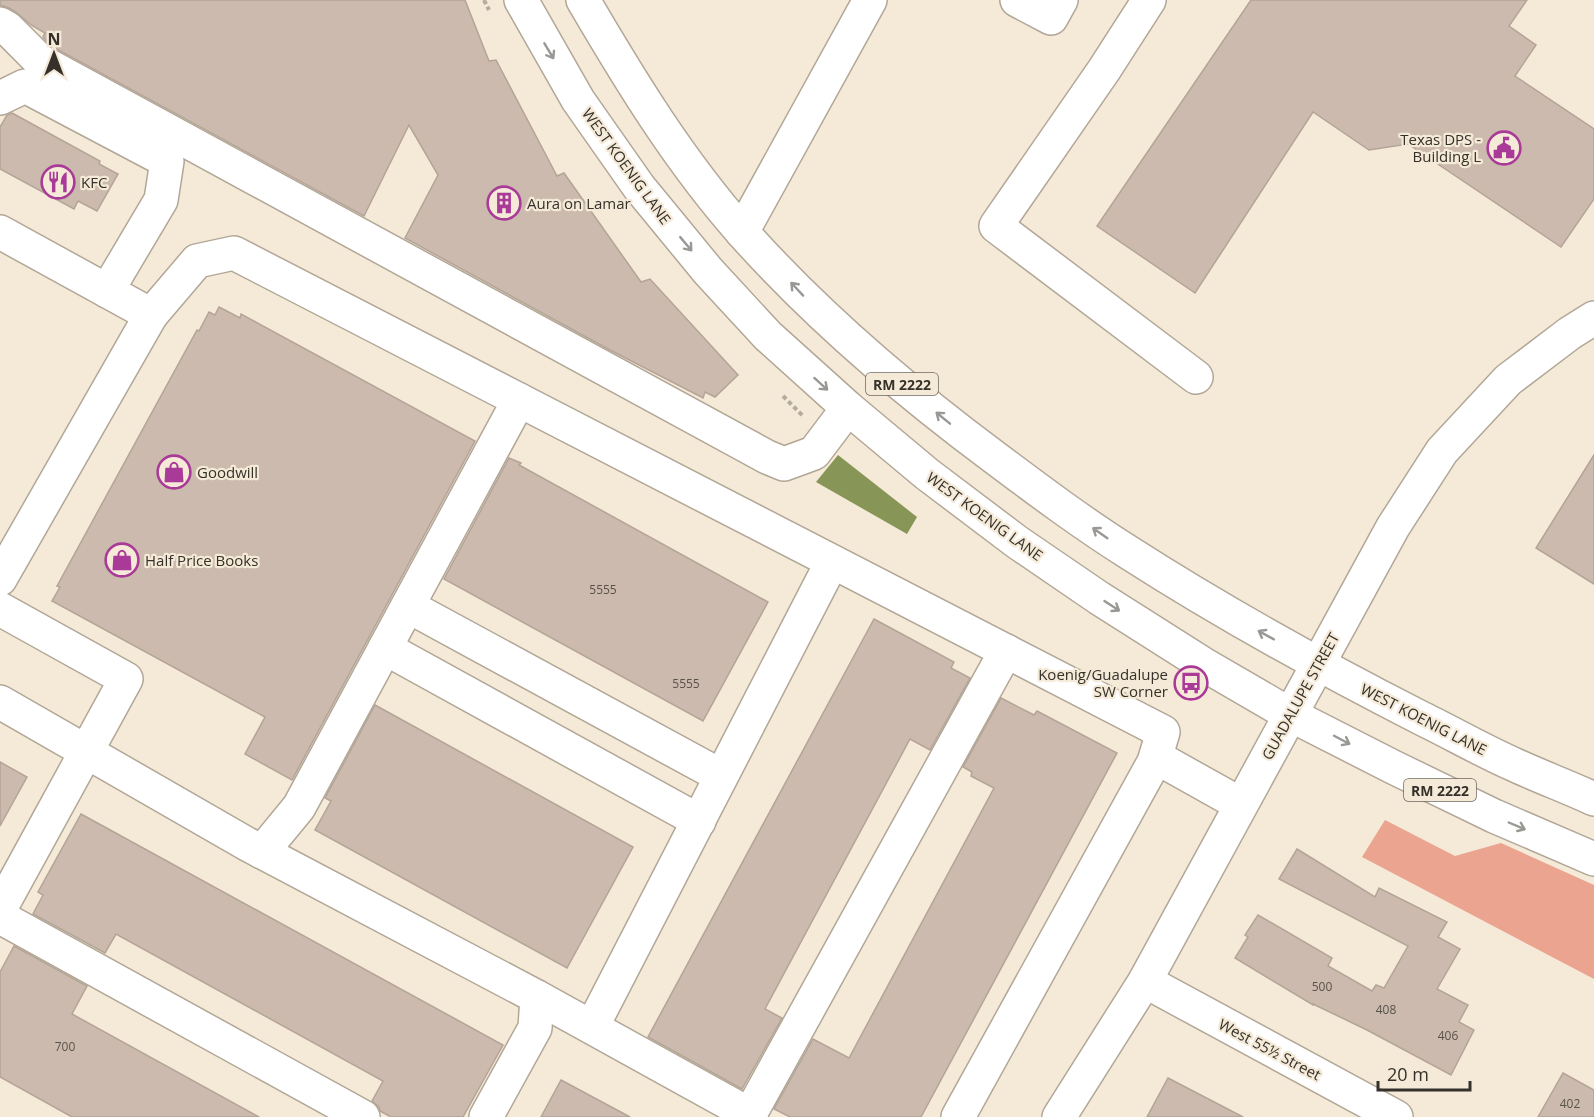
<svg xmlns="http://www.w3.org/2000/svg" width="1594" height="1117" font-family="'Open Sans',sans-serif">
	<rect width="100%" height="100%" fill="#f5ead8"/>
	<polygon fill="#eaa48f" points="1385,820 1455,856 1501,843 1594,885 1594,979 1362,857"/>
	<polygon fill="#879556" points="838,455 917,517 907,534 816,482"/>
	<g fill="#cbbaad" stroke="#b4a497" stroke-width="1.5">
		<polygon points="0,0 465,0 489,61 496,60 557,176 564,173 641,282 650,279 738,375 715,397 705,392 703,398 608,349 405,238 438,175 409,125 364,216 51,46 43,37 45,33 31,25 16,12 9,8 0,5"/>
		<polygon points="1251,0 1527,0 1509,26 1536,45 1515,76 1594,129 1594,199 1561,247 1408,144 1369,150 1313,112 1195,293 1097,226"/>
		<polygon points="12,113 100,161 99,164 118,174 97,211 78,201 74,209 0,169 0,127 7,115"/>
		<polygon points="219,307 240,318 241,314 475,441 292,780 245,754 265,717 52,601 60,587 57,586 197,330 199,331 209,312 215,315"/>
		<polygon points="1594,455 1594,584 1536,548"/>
		<polygon points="509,458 521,463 519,465 768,602 703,721 444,579"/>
		<polygon points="874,619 954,662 951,668 970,678 930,750 910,739 765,1009 782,1018 742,1089 648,1037"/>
		<polygon points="1001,698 1034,715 1037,711 1117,753 921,1117 790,1117 774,1109 813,1039 849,1058 994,788 971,776 972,772 963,767"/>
		<polygon points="375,705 633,847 567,968 315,830 331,801 325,798"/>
		<polygon points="0,762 27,777 0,826"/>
		<polygon points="81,814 503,1045 463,1117 391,1117 380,1111 379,1107 372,1101 383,1081 116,934 105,953 33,914 43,895 38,892"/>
		<polygon points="1297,849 1375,897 1379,888 1447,922 1438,937 1460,949 1437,989 1468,1005 1459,1022 1474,1030 1451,1075 1367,1030 1313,1004 1313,1005 1235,958 1248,937 1245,935 1258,915 1332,958 1328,966 1372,991 1376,985 1384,988 1408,946 1279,879"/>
		<polygon points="14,946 87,986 72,1014 259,1117 72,1117 0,1077 0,972"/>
		<polygon points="1563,1073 1594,1090 1594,1117 1538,1117"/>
		<polygon points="1168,1078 1243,1117 1147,1117"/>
		<polygon points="561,1080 630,1117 541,1117"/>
	</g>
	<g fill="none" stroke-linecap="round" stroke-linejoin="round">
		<g stroke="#b2a797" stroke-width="36">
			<g id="minor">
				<polyline points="1017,0 1051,18 1061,0"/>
				<polyline points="1149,0 1104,70 996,226 1196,377"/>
				<polyline points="0,24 7,28 40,61 767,457 784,464 814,453 848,408"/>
				<polyline points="0,98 25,86 167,161 161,200 107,291"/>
				<polyline points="0,232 151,315 0,579"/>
				<polyline points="742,232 870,0"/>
				<polyline points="151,315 197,261 234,253 519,400 299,807 262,852"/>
				<polyline points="519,400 1163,732 1154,762 958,1117"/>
				<polyline points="408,606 721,776"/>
				<polyline points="0,609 126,679 0,909"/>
				<polyline points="385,648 699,821"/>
				<polyline points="0,702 247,844 537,997 535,1028 486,1117"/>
				<polyline points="1156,757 1240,804"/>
				<polyline points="0,917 363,1117"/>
				<polyline points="1145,981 1396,1117"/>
				<polyline points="537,997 736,1107 751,1117"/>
				<polyline points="592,1027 832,562"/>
				<polyline points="749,1116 1006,651"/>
				<polyline points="1059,1117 1145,981 1393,527 1442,451 1508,380 1570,333 1594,318"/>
			</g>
		</g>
		<g stroke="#b2a797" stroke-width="36">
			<g id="major">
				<polyline points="521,0 578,100 639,187 708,271 768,336 848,408 927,474 1017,542 1099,598 1203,664 1289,714 1393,767 1494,816 1594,859"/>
				<path d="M583,0C631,82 680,162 743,233C818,317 904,390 994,457C1038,490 1082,523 1128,552C1223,613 1321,667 1421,718C1452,733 1483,751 1515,765C1541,777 1568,787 1594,799"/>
			</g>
		</g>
		<g stroke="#b4ac9e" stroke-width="4" stroke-dasharray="4.5 3" stroke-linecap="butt">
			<polyline points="484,0 489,10"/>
			<polyline points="783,396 803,416"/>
		</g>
		<use href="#minor" stroke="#fff" stroke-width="33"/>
		<use href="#major" stroke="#fff" stroke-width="33"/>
	</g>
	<defs><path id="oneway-shaft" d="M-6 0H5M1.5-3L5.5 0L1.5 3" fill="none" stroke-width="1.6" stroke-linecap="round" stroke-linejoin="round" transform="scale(1.5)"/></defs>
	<g stroke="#9a9894">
		<use href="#oneway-shaft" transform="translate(549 51) rotate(59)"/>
		<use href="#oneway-shaft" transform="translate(686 244) rotate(50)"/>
		<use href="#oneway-shaft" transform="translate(797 289) rotate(-133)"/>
		<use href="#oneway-shaft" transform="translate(821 384) rotate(42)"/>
		<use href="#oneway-shaft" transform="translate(943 418) rotate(-141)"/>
		<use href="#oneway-shaft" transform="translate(1100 533) rotate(-145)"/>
		<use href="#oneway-shaft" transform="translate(1112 606) rotate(33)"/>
		<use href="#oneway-shaft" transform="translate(1266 635) rotate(-151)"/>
		<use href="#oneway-shaft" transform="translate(1342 740) rotate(28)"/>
		<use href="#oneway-shaft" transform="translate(1517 826) rotate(23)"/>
	</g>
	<defs>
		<g id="civic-ring" transform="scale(1.725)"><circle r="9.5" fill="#f5ead8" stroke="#aa3a97" stroke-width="1.5"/><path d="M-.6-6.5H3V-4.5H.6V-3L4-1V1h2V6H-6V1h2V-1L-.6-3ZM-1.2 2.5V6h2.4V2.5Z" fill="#aa3a97"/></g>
		<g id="restaurant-ring" transform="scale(1.725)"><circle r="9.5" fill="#f5ead8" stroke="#aa3a97" stroke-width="1.5"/><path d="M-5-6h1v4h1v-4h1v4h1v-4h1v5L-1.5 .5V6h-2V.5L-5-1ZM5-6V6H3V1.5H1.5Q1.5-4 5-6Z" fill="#aa3a97"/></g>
		<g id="building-ring" transform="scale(1.725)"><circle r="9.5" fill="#f5ead8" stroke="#aa3a97" stroke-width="1.5"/><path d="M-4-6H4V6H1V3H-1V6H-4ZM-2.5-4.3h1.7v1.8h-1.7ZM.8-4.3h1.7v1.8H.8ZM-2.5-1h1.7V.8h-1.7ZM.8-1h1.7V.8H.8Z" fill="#aa3a97"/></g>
		<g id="shop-ring" transform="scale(1.725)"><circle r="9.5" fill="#f5ead8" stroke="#aa3a97" stroke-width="1.5"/><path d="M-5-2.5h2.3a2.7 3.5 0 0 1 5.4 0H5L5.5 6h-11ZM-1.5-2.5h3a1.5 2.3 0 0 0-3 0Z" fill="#aa3a97"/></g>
		<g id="bus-ring" transform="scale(1.725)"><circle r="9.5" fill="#f5ead8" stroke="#aa3a97" stroke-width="1.5"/><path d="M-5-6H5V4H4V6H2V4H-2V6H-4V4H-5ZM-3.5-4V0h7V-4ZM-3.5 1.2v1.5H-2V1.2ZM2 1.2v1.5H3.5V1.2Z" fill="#aa3a97"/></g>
	</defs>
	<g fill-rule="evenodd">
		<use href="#civic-ring" x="1504" y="148"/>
		<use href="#restaurant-ring" x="58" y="182"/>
		<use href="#building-ring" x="504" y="203"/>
		<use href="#shop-ring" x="174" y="472"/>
		<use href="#shop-ring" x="122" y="560"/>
		<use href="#bus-ring" x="1191" y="683"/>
	</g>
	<g text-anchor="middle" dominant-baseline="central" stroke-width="4.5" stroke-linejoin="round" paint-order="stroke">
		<g font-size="12" fill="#5a534b">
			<text x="603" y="589">5555</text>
			<text x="686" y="683">5555</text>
			<text x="1322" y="986">500</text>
			<text x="1386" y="1009">408</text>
			<text x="1448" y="1035">406</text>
			<text x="65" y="1046">700</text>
			<text x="1570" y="1103">402</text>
		</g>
		<g fill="#f5ead8" stroke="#6f685e" stroke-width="1.5">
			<rect x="866" y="373" width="72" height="22" rx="4.5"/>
			<rect x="1404" y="779" width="72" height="22" rx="4.5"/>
		</g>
		<g font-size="14" font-weight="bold" fill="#35312a">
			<text x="902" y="384">RM 2222</text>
			<text x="1440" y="790">RM 2222</text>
		</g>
		<g font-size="15" fill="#35312a" stroke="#f5ead8" text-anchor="start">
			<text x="1481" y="139" text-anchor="end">Texas DPS -<tspan x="1481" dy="17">Building L</tspan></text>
			<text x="81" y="182">KFC</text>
			<text x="527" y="203">Aura on Lamar</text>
			<text x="197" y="472">Goodwill</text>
			<text x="145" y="560">Half Price Books</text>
			<text x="1168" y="674" text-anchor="end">Koenig/Guadalupe<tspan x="1168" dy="17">SW Corner</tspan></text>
		</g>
		<g font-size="15" fill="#35312a" stroke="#f5ead8">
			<text transform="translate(627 166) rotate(54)">WEST KOENIG LANE</text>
			<text transform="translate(985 516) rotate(36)">WEST KOENIG LANE</text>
			<text transform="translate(1300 696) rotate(-61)">GUADALUPE STREET</text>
			<text transform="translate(1424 719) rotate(27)">WEST KOENIG LANE</text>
			<text transform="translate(1270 1049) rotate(28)">West 55½ Street</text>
		</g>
	</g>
	<g transform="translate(54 54)" stroke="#f5ead8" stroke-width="4.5" paint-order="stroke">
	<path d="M0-4.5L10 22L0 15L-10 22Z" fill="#35312a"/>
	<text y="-9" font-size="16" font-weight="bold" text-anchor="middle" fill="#35312a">N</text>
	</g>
	<path d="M1378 1081v9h92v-9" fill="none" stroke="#35312a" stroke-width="3"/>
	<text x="1387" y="1081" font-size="18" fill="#35312a" stroke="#f5ead8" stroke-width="4.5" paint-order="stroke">20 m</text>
</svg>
